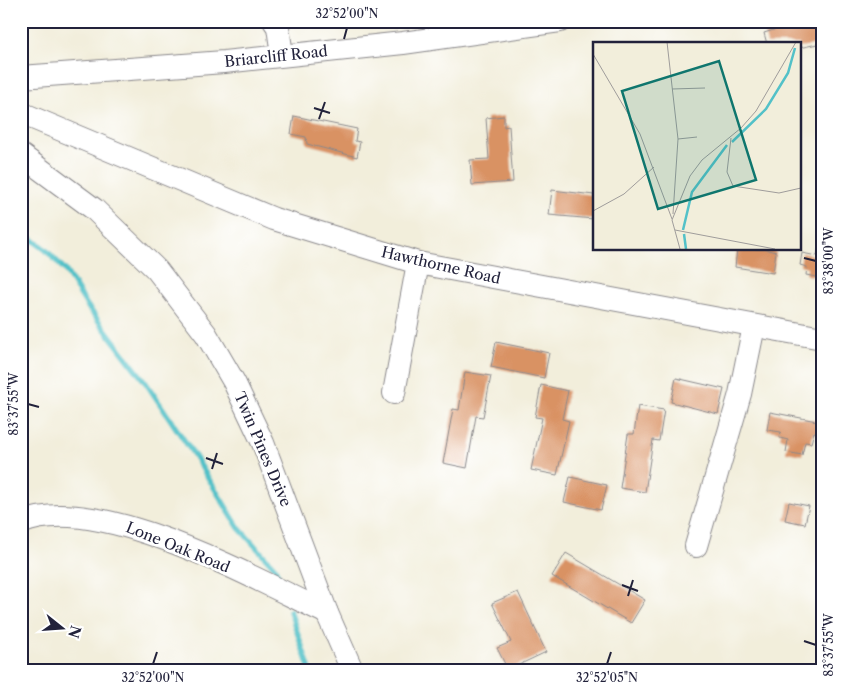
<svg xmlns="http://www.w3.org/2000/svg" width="843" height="691" font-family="'Libre Caslon Text',serif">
	<rect width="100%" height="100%" fill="#fff"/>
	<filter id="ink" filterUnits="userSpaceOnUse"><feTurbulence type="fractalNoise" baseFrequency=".02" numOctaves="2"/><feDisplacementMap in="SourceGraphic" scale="10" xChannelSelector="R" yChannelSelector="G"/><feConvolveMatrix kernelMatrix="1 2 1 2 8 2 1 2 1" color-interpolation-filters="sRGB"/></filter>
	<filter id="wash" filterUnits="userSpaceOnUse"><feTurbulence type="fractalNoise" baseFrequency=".0096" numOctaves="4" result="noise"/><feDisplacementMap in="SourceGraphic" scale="20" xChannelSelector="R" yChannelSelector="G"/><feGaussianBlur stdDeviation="1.12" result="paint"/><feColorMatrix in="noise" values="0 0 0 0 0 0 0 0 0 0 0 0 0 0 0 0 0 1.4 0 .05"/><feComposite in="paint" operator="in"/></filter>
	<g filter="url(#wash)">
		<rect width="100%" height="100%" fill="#f2eedb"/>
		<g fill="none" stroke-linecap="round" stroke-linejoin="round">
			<g stroke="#53c1c8" stroke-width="5.5">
				<polyline points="21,231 46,250 65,270 88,307 146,383 194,455 239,528 275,568 278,575"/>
				<polyline points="290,611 310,670"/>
			</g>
		</g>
		<g id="blocks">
			<g fill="#d99263">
				<polygon points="784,21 822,21 822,43 799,48 799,44 767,44 764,33 786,26"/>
				<polygon points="294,116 357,129 355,141 360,142 357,157 307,144 306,137 291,134"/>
				<polygon points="504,116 504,127 509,126 513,182 472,185 470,160 489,159 486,118"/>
				<polygon points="552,190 594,195 594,219 549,215"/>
				<polygon points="819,246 822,247 822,278 806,275 807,267 800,265 802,253 817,256"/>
				<polygon points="737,249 764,249 776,252 773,273 735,267"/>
				<polygon points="496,342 549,353 544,378 491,367"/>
				<polygon points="465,372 491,376 483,417 476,416 467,468 443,463 453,409 459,410"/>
				<polygon points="676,378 724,389 718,414 671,402"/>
				<polygon points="541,385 568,391 562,419 569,421 557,475 531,470 542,418 535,417"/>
				<polygon points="638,406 664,410 659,441 653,440 645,492 620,488 628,434 634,434"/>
				<polygon points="770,412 822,422 822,434 814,432 811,443 805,442 802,455 786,452 788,440 780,438 781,432 767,430"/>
				<polygon points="570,477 607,485 601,510 564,502"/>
				<polygon points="789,502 809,506 805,524 785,520"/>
				<polygon points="566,553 645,600 631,623 552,576"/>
				<polygon points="518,592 546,652 508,670 497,648 511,642 492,603"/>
			</g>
		</g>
	</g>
	<g filter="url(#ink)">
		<use href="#blocks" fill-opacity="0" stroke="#8a888b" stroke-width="1"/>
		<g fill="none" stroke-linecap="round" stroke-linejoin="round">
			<g stroke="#8a888b" stroke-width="24">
				<g id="minor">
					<polyline points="274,21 278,27 282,55"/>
					<polyline points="21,77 224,62 403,43 560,21"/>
					<polyline points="21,113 274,219 418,263 822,338"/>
					<polyline points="21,155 94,209 157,270 206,334 234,382 263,443 327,613 352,670"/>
					<polyline points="394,393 418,263"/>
					<path d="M21,523C97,490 256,580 327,613"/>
					<polyline points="696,546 740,394 754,326"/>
				</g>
			</g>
			<use href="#minor" stroke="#fff" stroke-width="22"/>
		</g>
	</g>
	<path fill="none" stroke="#22223b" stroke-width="2" d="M344,39L347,28M314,108L330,113M319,119L325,102M804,258L816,261M28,404L39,407M206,458L223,464M212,469L217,453M622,585L638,591M628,596L633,580M804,641L816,645M153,664L157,652M607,664L611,652"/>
	<g text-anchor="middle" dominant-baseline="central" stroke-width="5" stroke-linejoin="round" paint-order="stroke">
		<g font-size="15" fill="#22223b" stroke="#fff">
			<text transform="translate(276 56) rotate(-6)">Briarcliff Road</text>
			<text transform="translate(441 265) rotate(13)">Hawthorne Road</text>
			<text transform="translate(263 449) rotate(67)">Twin Pines Drive</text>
			<text transform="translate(178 547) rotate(22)">Lone Oak Road</text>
		</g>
	</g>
	<g transform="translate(593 42)">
		<rect width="208" height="208" fill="#f2eedb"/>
		<path fill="none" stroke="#53c1c8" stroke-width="2.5" d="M139,100L173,67L195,31L202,6M90,188L99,150L134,103M91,192L93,207"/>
		<path fill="none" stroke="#9f9c9b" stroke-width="1" d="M74,0L85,97L80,172M0,12L47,92L79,177M79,47L112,46M138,96L134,130L140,144L186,151L208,146M85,97L104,95M0,169L31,152L61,125M82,188L182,207M87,207L79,178L97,134L109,118L148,86L163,69L203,0"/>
		<path fill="#0f766e" fill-opacity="0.15" stroke="#0f766e" stroke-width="2.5" d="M126,19L163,138L65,167L29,49Z"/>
		<rect width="208" height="208" fill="none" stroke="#22223b" stroke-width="2.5"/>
	</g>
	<rect width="843" height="691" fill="none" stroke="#fff" stroke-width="55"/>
	<g transform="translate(62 628) rotate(107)" stroke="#ffffff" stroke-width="4" paint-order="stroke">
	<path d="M0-4L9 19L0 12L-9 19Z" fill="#22223b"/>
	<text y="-8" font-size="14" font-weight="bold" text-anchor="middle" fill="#22223b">N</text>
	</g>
	<rect x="28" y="28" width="788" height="636" fill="none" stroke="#22223b" stroke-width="2"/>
	<g font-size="12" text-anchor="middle" fill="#22223b">
		<text x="347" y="18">32°52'00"N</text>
		<text transform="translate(829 261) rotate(-90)" y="4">83°38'00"W</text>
		<text transform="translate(14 404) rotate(-90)" y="4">83°37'55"W</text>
		<text transform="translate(829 645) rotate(-90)" y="4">83°37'55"W</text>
		<text x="153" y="682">32°52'00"N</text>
		<text x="607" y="682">32°52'05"N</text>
	</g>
</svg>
